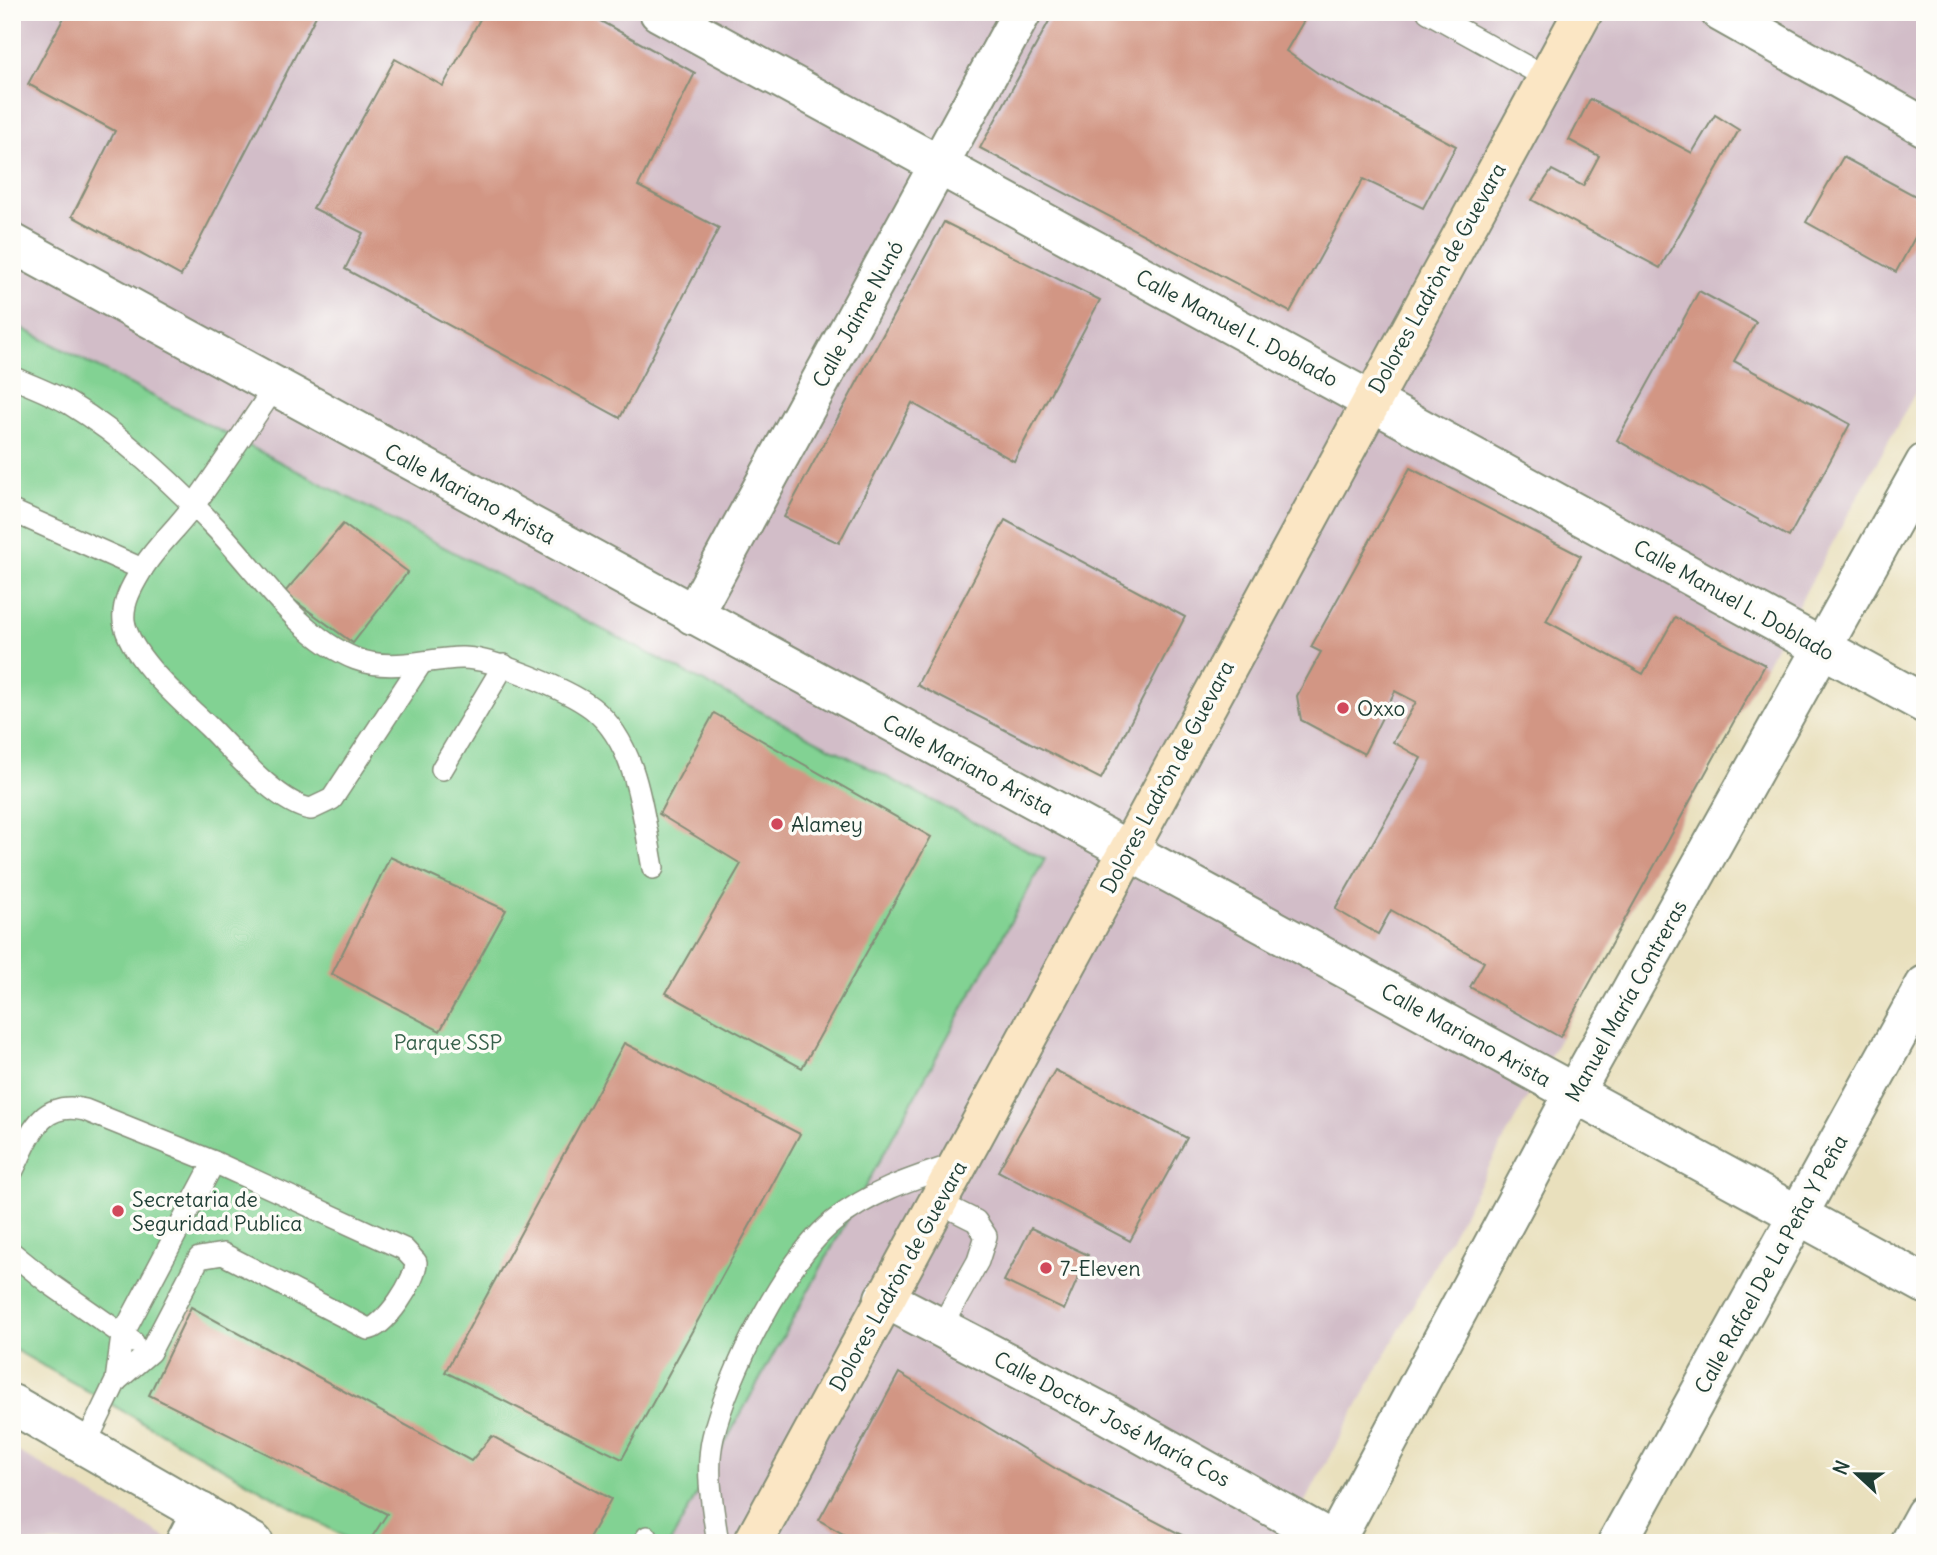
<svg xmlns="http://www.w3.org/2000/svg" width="1937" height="1555" font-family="Delius,sans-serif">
	<rect width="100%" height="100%" fill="#fdfcf7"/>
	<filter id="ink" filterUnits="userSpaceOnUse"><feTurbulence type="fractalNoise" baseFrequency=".0143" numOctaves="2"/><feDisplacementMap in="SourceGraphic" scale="14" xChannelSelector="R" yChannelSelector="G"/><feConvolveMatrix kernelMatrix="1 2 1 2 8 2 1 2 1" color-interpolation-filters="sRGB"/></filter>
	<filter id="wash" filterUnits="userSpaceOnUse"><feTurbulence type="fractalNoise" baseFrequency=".00686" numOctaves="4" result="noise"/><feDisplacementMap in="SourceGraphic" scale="28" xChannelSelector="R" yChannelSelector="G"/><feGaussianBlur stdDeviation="1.57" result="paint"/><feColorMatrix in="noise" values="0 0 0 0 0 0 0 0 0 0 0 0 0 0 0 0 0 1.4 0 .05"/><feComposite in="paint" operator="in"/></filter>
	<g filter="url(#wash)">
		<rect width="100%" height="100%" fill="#e9e0bd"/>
		<g fill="#d2bdc8">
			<polygon points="12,12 1925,12 1925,375 1282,1543 670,1543 1045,859 12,323"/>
			<polygon points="12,1448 175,1543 12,1543"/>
		</g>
		<polygon fill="#82d293" stroke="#508864" stroke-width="2" points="12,323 1045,859 670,1543 355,1543 12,1348"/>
		<g id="blocks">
			<g fill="#d29684">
				<polygon points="67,12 318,12 181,276 72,216 115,131 28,84"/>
				<polygon points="484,12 584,12 695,73 638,186 719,228 620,418 345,269 363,233 313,208 395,59 443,86"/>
				<polygon points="1054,12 1309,12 1286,51 1319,74 1456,146 1423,208 1363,179 1290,312 980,148"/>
				<polygon points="1590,99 1692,153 1715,115 1739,130 1660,268 1532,200 1552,170 1583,186 1599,156 1569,140"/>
				<polygon points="1843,157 1925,201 1925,219 1896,272 1806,222"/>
				<polygon points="944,222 1100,300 1014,461 912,403 839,543 784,517"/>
				<polygon points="1699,291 1756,322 1734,361 1850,424 1789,537 1617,440"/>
				<polygon points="1410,468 1581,556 1546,621 1643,674 1675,617 1765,665 1560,1037 1470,987 1484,962 1391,910 1378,934 1335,909 1421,758 1393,742 1416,702 1395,691 1364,754 1301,720 1297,696 1321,652 1311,647"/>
				<polygon points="1005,520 1185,617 1101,779 917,685"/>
				<polygon points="343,524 408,572 353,643 284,593"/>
				<polygon points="714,713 931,837 802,1068 666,993 741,864 659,814"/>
				<polygon points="390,857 506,910 440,1031 332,974"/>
				<polygon points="624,1043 800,1134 622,1459 445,1372"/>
				<polygon points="1055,1070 1187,1138 1130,1241 998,1171"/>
				<polygon points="1031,1228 1088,1255 1064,1310 1004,1281"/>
				<polygon points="191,1307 471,1461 492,1436 611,1499 586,1543 374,1543 370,1540 387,1514 149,1395"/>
				<polygon points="899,1373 1061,1472 1197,1543 859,1543 819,1520"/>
			</g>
		</g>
	</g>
	<g filter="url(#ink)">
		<use href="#blocks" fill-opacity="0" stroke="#848e78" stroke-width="2"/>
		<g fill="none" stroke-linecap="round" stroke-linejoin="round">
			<g stroke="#848e78" stroke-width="24">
				<g id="lane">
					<polyline points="1428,12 1547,78"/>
					<path d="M12,377C31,386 52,393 70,404C123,436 171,482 214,526C257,570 297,636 356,659C391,672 425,659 461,658C491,657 568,690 592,708C638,744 643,816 653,868"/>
					<path d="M275,387C248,426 222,467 194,505C178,528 155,547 141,571C132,586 122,603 124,621C129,657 183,702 209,727C232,750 279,805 311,809L332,799L420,665"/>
					<polyline points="12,511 142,569"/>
					<polyline points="442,769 504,665"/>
					<path d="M12,1172C30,1137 39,1099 85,1110L214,1162L404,1249L416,1262C417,1279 385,1327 368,1329L223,1254L199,1258L150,1352L116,1381"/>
					<polyline points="938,1202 976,1221 986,1236 978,1261 941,1327"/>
					<polyline points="12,1253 49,1283 133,1342"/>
					<polyline points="85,1445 116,1381 122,1336 214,1162"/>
					<polyline points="644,1543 647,1537"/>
					<path d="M718,1543C713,1509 705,1471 713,1437C727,1376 785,1260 834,1221C871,1191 914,1178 959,1163"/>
				</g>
			</g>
			<g stroke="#848e78" stroke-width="42">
				<g id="street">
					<polyline points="659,12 1925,704"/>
					<polyline points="1720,12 1925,127"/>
					<polyline points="12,243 1925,1284"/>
					<polyline points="693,615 1022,12"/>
					<polyline points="884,1298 1104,1413 1337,1543"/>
					<polyline points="12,1404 254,1543"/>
					<polyline points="185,1543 201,1512"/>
					<polyline points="1334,1543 1573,1095 1925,463"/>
					<polyline points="1617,1543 1925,985"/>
					<polyline points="1909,1543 1925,1514"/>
				</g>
			</g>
			<g stroke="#848e78" stroke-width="42">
				<polyline id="secondary" points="753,1543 1583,12"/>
			</g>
			<use href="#lane" stroke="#fff" stroke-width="21"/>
			<use href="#street" stroke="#fff" stroke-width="38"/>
			<use href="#secondary" stroke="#fbe6c4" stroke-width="38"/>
		</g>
	</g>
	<g fill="#d1495b" stroke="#fdfcf7" stroke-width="2.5">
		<circle cx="1343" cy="708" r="7"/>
		<circle cx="777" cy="824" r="7"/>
		<circle cx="118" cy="1211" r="7"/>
		<circle cx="1046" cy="1268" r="7"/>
	</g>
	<g text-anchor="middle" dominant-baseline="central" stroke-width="7" stroke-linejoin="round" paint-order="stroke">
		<g font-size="21" fill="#1f3d34" stroke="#fdfcf7">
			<text transform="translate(1437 278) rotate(-61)">Dolores Ladròn de Guevara</text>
			<text transform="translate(858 314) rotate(-61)">Calle Jaime Nunó</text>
			<text transform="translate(1237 328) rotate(28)">Calle Manuel L. Doblado</text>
			<text transform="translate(470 494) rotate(28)">Calle Mariano Arista</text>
			<text transform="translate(1734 600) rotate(29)">Calle Manuel L. Doblado</text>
			<text transform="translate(968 765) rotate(28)">Calle Mariano Arista</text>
			<text transform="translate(1167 777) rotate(-62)">Dolores Ladròn de Guevara</text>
			<text transform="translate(1626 1001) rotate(-61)">Manuel María Contreras</text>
			<text transform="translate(1466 1035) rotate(29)">Calle Mariano Arista</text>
			<text transform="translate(1771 1264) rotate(-61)">Calle Rafael De La Peña Y Peña</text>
			<text transform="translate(898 1276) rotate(-61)">Dolores Ladròn de Guevara</text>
			<text transform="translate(1112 1419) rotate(28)">Calle Doctor José María Cos</text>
		</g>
		<g font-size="21" fill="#1f3d34" stroke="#fdfcf7" text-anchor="start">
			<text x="1357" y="708">Oxxo</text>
			<text x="791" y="824">Alamey</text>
			<text x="132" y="1199">Secretaria de<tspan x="132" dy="24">Seguridad Publica</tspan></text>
			<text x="1060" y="1268">7-Eleven</text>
		</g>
		<g font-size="21" fill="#38624c" stroke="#fdfcf7">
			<text x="448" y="1042">Parque SSP</text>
		</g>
	</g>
	<rect width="1937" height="1555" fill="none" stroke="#fdfcf7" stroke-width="42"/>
	<g transform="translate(1857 1474) rotate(292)" stroke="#fdfcf7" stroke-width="5" paint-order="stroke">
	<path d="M0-5L12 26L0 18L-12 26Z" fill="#1f3d34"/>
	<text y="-10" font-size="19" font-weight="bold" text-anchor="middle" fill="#1f3d34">N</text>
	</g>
</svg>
